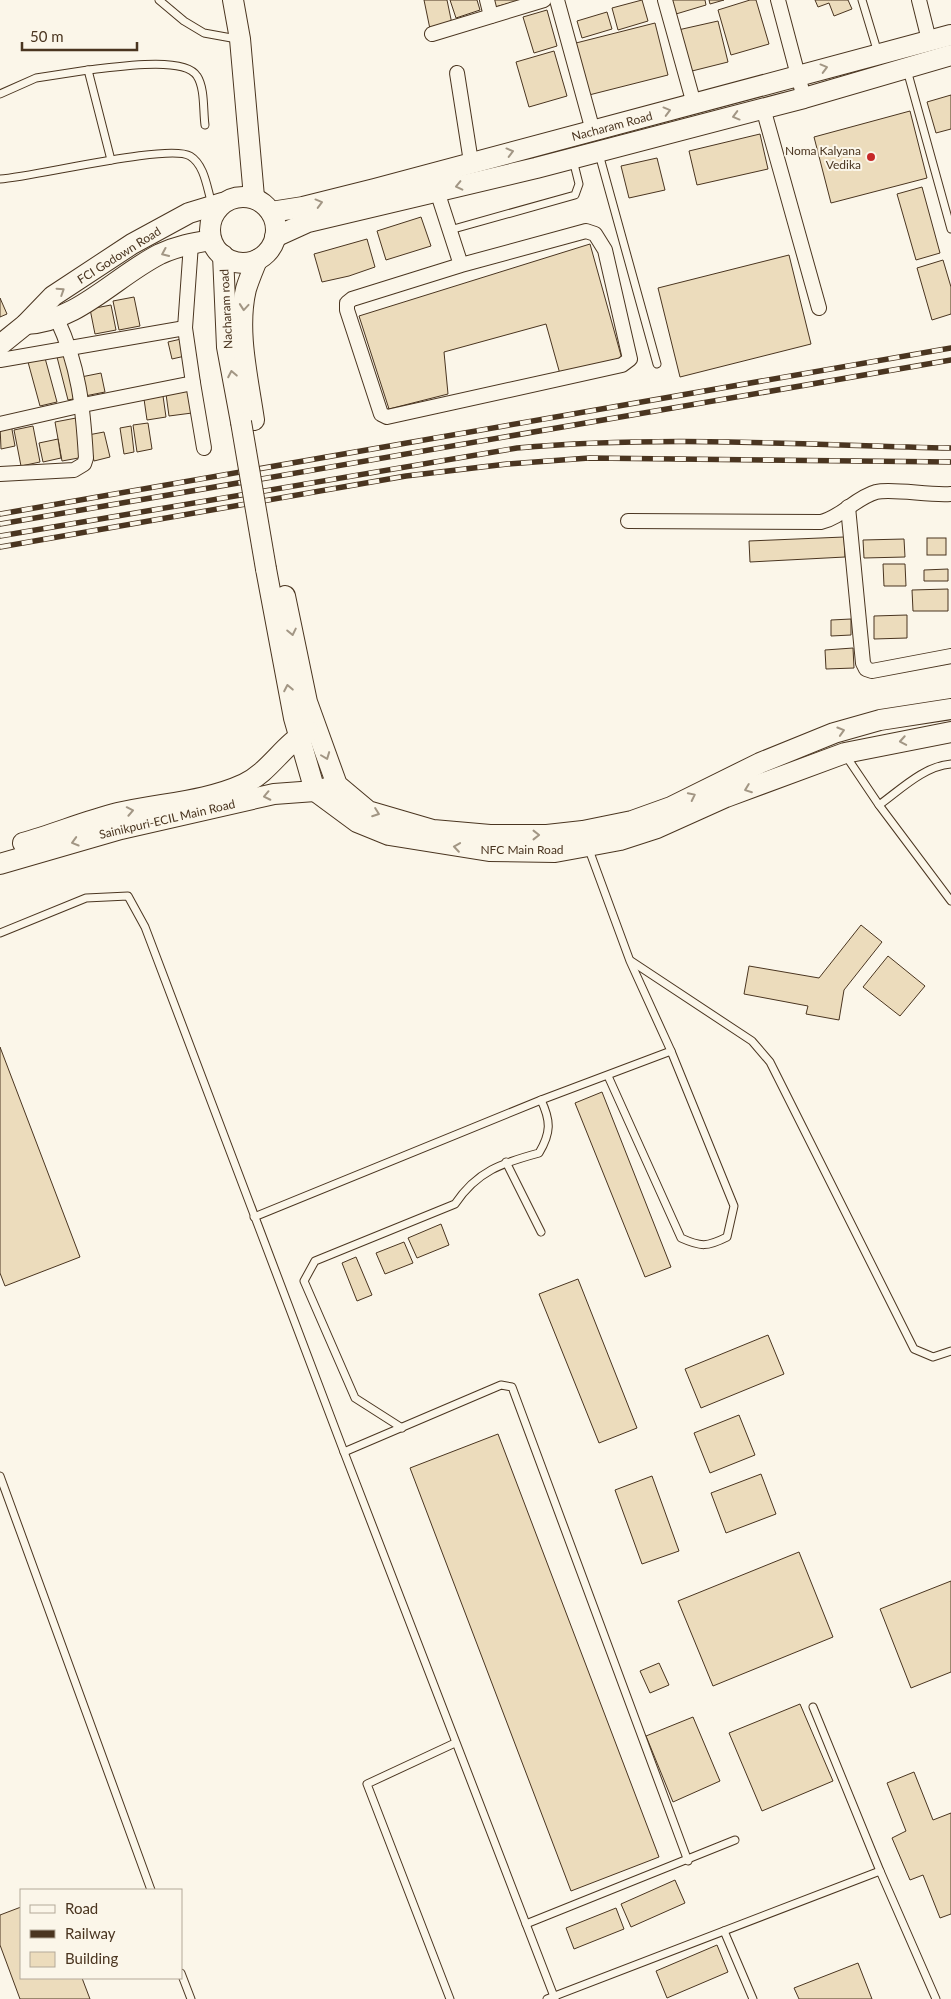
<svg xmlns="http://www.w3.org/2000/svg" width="951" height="1999" font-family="Lato,sans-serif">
	<rect width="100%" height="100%" fill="#fbf6e9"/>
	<g fill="#ecdcbc" stroke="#4a3520">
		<polygon points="424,0 447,0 452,24 430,29"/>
		<polygon points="450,0 477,0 480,10 456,18"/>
		<polygon points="493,0 518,0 518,1 495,7"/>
		<polygon points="642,0 648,21 618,30 612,8"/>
		<polygon points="672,0 705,0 706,5 676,14"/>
		<polygon points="709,0 724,0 710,4"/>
		<polygon points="750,0 756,0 769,44 731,55 718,10"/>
		<polygon points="815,0 848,0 852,9 834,16 829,3 818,7"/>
		<polygon points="547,10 557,46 534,53 523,17"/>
		<polygon points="607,12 612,29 582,38 577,21"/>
		<polygon points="718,21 728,62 688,72 678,30"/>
		<polygon points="655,23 668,75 589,95 576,43"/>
		<polygon points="554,51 567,96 529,107 516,62"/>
		<polygon points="951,95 951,129 936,133 927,102"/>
		<polygon points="910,111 927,178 831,203 814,137"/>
		<polygon points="760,134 768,169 697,185 689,151"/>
		<polygon points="657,158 665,190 629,198 621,166"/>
		<polygon points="922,187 940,253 916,260 897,194"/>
		<polygon points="421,217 431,246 386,260 377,231"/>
		<polygon points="367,239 375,267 349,276 322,282 314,254"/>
		<polygon points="590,244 622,359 560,374 546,324 444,352 448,394 389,409 359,316"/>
		<polygon points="789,255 811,344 680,377 658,288"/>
		<polygon points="943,260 951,287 951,314 932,320 917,268"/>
		<polygon points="134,297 140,326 119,330 113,301"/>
		<polygon points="0,298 7,314 0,317"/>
		<polygon points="111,305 116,330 95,334 90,309"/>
		<polygon points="181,339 185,356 172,359 168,342"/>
		<polygon points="67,354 78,398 68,400 57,357"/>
		<polygon points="45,358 57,402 40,406 28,362"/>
		<polygon points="101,373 105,392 85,396 81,377"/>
		<polygon points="188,391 192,413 169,416 166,394"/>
		<polygon points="163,396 166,417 147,420 144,399"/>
		<polygon points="76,418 84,457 62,461 55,422"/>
		<polygon points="148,423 152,449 137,452 133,425"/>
		<polygon points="11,424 15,446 1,449 0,426"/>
		<polygon points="33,426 40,462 21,466 14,430"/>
		<polygon points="131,426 134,452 124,454 120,428"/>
		<polygon points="104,432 110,457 94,461 88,435"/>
		<polygon points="58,439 61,458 43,462 39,443"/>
		<polygon points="844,537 845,557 750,562 749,541"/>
		<rect x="927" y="538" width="19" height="17"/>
		<polygon points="904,539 905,557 864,558 863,540"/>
		<polygon points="883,564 905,564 906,586 884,586"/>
		<polygon points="948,569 948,581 924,581 924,570"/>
		<polygon points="948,589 948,611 913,611 912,590"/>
		<polygon points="907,615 907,638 874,639 874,616"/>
		<polygon points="851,619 851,635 831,636 831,620"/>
		<polygon points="853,648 854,668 826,669 825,650"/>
		<polygon points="861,925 882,942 844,990 839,1020 806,1014 808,1006 744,994 749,966 819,978"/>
		<polygon points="888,956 925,986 900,1016 863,987"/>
		<polygon points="0,1047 80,1257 5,1286 0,1273"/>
		<polygon points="602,1092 671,1267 645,1277 575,1103"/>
		<polygon points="441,1224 449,1245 417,1258 408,1238"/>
		<polygon points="404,1242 413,1263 385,1274 376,1253"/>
		<polygon points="356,1257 372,1295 357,1301 342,1263"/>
		<polygon points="578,1279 637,1428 599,1443 539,1294"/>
		<polygon points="768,1335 784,1374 701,1408 685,1369"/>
		<polygon points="739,1415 755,1455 710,1473 694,1433"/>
		<polygon points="498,1434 659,1857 571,1891 410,1468"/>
		<polygon points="761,1474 776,1514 726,1533 711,1493"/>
		<polygon points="652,1476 679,1551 642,1564 615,1490"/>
		<polygon points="799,1552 833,1637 713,1686 678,1601"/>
		<polygon points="951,1581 951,1672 911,1688 880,1609"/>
		<polygon points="659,1663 669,1685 650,1693 640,1671"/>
		<polygon points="800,1704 833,1781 762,1811 729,1733"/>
		<polygon points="693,1717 720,1781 673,1802 646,1736"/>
		<polygon points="914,1772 933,1820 951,1813 951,1914 940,1918 923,1875 910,1880 892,1838 906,1831 887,1783"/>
		<polygon points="675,1880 685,1903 631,1927 621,1904"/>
		<polygon points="21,1907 21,1978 82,1978 90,1999 20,1999 0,1945 0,1915"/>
		<polygon points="616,1908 624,1929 574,1949 566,1928"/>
		<polygon points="717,1945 728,1972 667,1998 656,1971"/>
		<polygon points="858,1963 872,1999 799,1999 794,1988"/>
	</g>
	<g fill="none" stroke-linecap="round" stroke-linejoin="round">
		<g stroke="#4a3520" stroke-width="9">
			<g id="lane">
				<polyline points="159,0 184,21 204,33 237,39"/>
				<polyline points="862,0 878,53"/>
				<path d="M88,70C110,68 184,55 197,76C205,88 203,111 205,125"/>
				<polyline points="907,70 951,229"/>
				<polyline points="0,94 36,78 88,70 111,160"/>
				<polyline points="599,154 657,364"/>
				<path d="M0,179C34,177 169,143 190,156C205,165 207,189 212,204"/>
				<polyline points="450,230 575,195 579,184 573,160"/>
				<polyline points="846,756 879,805 951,901"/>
				<path d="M879,805C900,790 924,766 951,764"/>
				<polyline points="0,933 86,898 128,896 145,927 344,1452 555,1999"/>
				<polyline points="631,961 752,1041 770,1062 914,1349 933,1357 951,1351"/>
				<path d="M608,1076L681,1238C701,1247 707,1247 727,1237L734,1206L671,1051"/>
				<polyline points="506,1162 541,1232"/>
				<polyline points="254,1217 541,1100 671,1051 630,961 588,847"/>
				<path d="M402,1428L355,1398L304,1281L315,1261L455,1204C477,1171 502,1163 539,1153C551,1133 551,1121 541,1100"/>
				<polyline points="344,1452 501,1385 512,1387 688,1861"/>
				<polyline points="0,1476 151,1890"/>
				<polyline points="813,1707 880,1871 936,1999"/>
				<polyline points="526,1924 735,1840"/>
				<polyline points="724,1931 753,1999"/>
				<polyline points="181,1973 191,1999"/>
				<polyline points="450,1999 367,1784 455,1743"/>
				<polyline points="547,1999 880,1871"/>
			</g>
		</g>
		<g stroke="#4a3520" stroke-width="16">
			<g id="street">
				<polyline points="487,0 491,16"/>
				<polyline points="557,0 593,131"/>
				<polyline points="665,0 694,104"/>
				<polyline points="778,0 804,98"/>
				<polyline points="919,0 929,40"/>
				<polyline points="432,34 544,0"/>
				<polyline points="457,73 471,162"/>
				<polyline points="763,108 819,308"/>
				<polyline points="437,191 461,265 586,231 595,234 605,250 630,359 622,365 387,417 381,414 347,310 347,303 352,299 461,265"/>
				<polyline points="0,360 185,328"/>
				<polyline points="193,383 204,448"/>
				<polyline points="0,424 83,405 193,383 185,328 191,244"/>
				<path d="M0,474L74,470L84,464L86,458C83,407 79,366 57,319"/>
				<polyline points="848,507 863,663 866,669 872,671 951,656"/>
				<path d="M628,521L821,522C842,517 855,498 876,492C893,488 930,496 951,494"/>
			</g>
		</g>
		<g stroke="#4a3520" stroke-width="22">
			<g id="secondary">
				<polyline points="233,0 240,39 254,197"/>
				<circle cx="243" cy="230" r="33"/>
				<polyline points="271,212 303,207 375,189 951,35"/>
				<polyline points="275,237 308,222 536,168 804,98 951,55"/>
				<polyline points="223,255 227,347 241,422"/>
				<path d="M26,324C77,322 116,276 160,254C177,246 193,243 211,240"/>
				<polyline points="0,345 26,324 53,296 132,244 189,213 222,203"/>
				<path d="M254,420C248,378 236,330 246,289C249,279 253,270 257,260"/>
				<polyline points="266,569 294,718 315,791 357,822 389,835 489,851 555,852 588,846 620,840 657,828 726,797 845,753 951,732"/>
				<polyline points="285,596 307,702 337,785 368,811 433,830 490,835 547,835 583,831 632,821 671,807 760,763 834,733 880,720 951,709"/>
				<path d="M23,843C55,834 86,821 118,813C160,803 205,802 244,784C270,772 284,743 309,731"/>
				<polyline points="0,864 121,829 274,794 315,791 327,788"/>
			</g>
		</g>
		<use href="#lane" stroke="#fbf6e9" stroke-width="7"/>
		<use href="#street" stroke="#fbf6e9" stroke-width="14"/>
		<use href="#secondary" stroke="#fbf6e9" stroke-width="20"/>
		<g stroke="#4a3520" stroke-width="5.5">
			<g id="rail">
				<polyline points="0,514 951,348"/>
				<polyline points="0,524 951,360"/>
				<path d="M0,536L517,448C661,435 806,445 951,448"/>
				<polyline points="0,547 406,476 507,464 589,458 951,462"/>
			</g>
		</g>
		<use href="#rail" stroke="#fbf6e9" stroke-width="4" stroke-dasharray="11" stroke-linecap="butt"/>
		<g stroke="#4a3520" stroke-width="22" stroke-linecap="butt">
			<polyline id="secondary-bridge" points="241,422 266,569"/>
		</g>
		<use href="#secondary-bridge" stroke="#fbf6e9" stroke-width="20"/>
	</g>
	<defs><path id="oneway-chevron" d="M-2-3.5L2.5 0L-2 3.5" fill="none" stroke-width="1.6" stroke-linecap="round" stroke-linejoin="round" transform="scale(1.25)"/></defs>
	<g stroke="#a29684">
		<use href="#oneway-chevron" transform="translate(824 68) rotate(-15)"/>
		<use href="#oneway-chevron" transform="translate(667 111) rotate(-15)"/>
		<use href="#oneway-chevron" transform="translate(736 116) rotate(165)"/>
		<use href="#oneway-chevron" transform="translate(510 152) rotate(-15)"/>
		<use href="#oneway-chevron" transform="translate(459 186) rotate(167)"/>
		<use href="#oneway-chevron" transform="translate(319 203) rotate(-15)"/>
		<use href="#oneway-chevron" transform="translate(165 253) rotate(156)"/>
		<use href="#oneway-chevron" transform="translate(61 291) rotate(-33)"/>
		<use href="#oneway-chevron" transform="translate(244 307) rotate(95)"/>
		<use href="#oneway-chevron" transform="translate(232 374) rotate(-101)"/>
		<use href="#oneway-chevron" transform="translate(292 632) rotate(78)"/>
		<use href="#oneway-chevron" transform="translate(288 688) rotate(-101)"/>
		<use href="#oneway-chevron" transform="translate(841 731) rotate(-17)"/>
		<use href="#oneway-chevron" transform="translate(903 741) rotate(170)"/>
		<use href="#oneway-chevron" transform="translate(326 756) rotate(69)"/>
		<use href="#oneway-chevron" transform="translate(748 789) rotate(159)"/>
		<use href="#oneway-chevron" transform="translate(267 796) rotate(168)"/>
		<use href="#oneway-chevron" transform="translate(692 796) rotate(-26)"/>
		<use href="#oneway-chevron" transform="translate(130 811) rotate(-11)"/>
		<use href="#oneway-chevron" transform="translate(376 813) rotate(20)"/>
		<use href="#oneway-chevron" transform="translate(536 835)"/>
		<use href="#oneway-chevron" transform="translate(75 842) rotate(164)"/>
		<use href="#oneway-chevron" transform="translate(457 847) rotate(-172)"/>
	</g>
	<circle fill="#c62828" stroke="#fbf6e9" stroke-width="2" cx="871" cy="157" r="5"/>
	<g text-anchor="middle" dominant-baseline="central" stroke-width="4" stroke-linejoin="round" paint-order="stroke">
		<g font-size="12" fill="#4a3520" stroke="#fbf6e9">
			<text transform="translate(612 126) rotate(-15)">Nacharam Road</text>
			<text transform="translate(119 255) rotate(-32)">FCI Godown Road</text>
			<text transform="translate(226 309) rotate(-93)">Nacharam road</text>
			<text transform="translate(167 819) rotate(-13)">Sainikpuri-ECIL Main Road</text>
			<text x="522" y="849">NFC Main Road</text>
		</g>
		<g font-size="12" fill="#4a3520" stroke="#fbf6e9" text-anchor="end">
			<text x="861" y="150">Noma Kalyana<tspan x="861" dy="14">Vedika</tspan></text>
		</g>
	</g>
	<rect x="20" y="1889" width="162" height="90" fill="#fbf6e9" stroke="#b4a999"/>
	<rect x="30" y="1905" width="25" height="8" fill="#fbf6e9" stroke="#b4a999"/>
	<text x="65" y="1914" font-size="15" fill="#4a3520">Road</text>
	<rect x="30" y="1930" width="25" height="8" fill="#4a3520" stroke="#b4a999"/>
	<text x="65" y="1939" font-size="15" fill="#4a3520">Railway</text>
	<rect x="30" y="1952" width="25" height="15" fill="#ecdcbc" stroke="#b4a999"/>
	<text x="65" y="1964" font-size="15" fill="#4a3520">Building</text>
	<path d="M22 42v8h115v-8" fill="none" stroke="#4a3520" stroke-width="2.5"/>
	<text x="30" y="42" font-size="15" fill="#4a3520" stroke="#fbf6e9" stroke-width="4" paint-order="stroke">50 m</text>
</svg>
